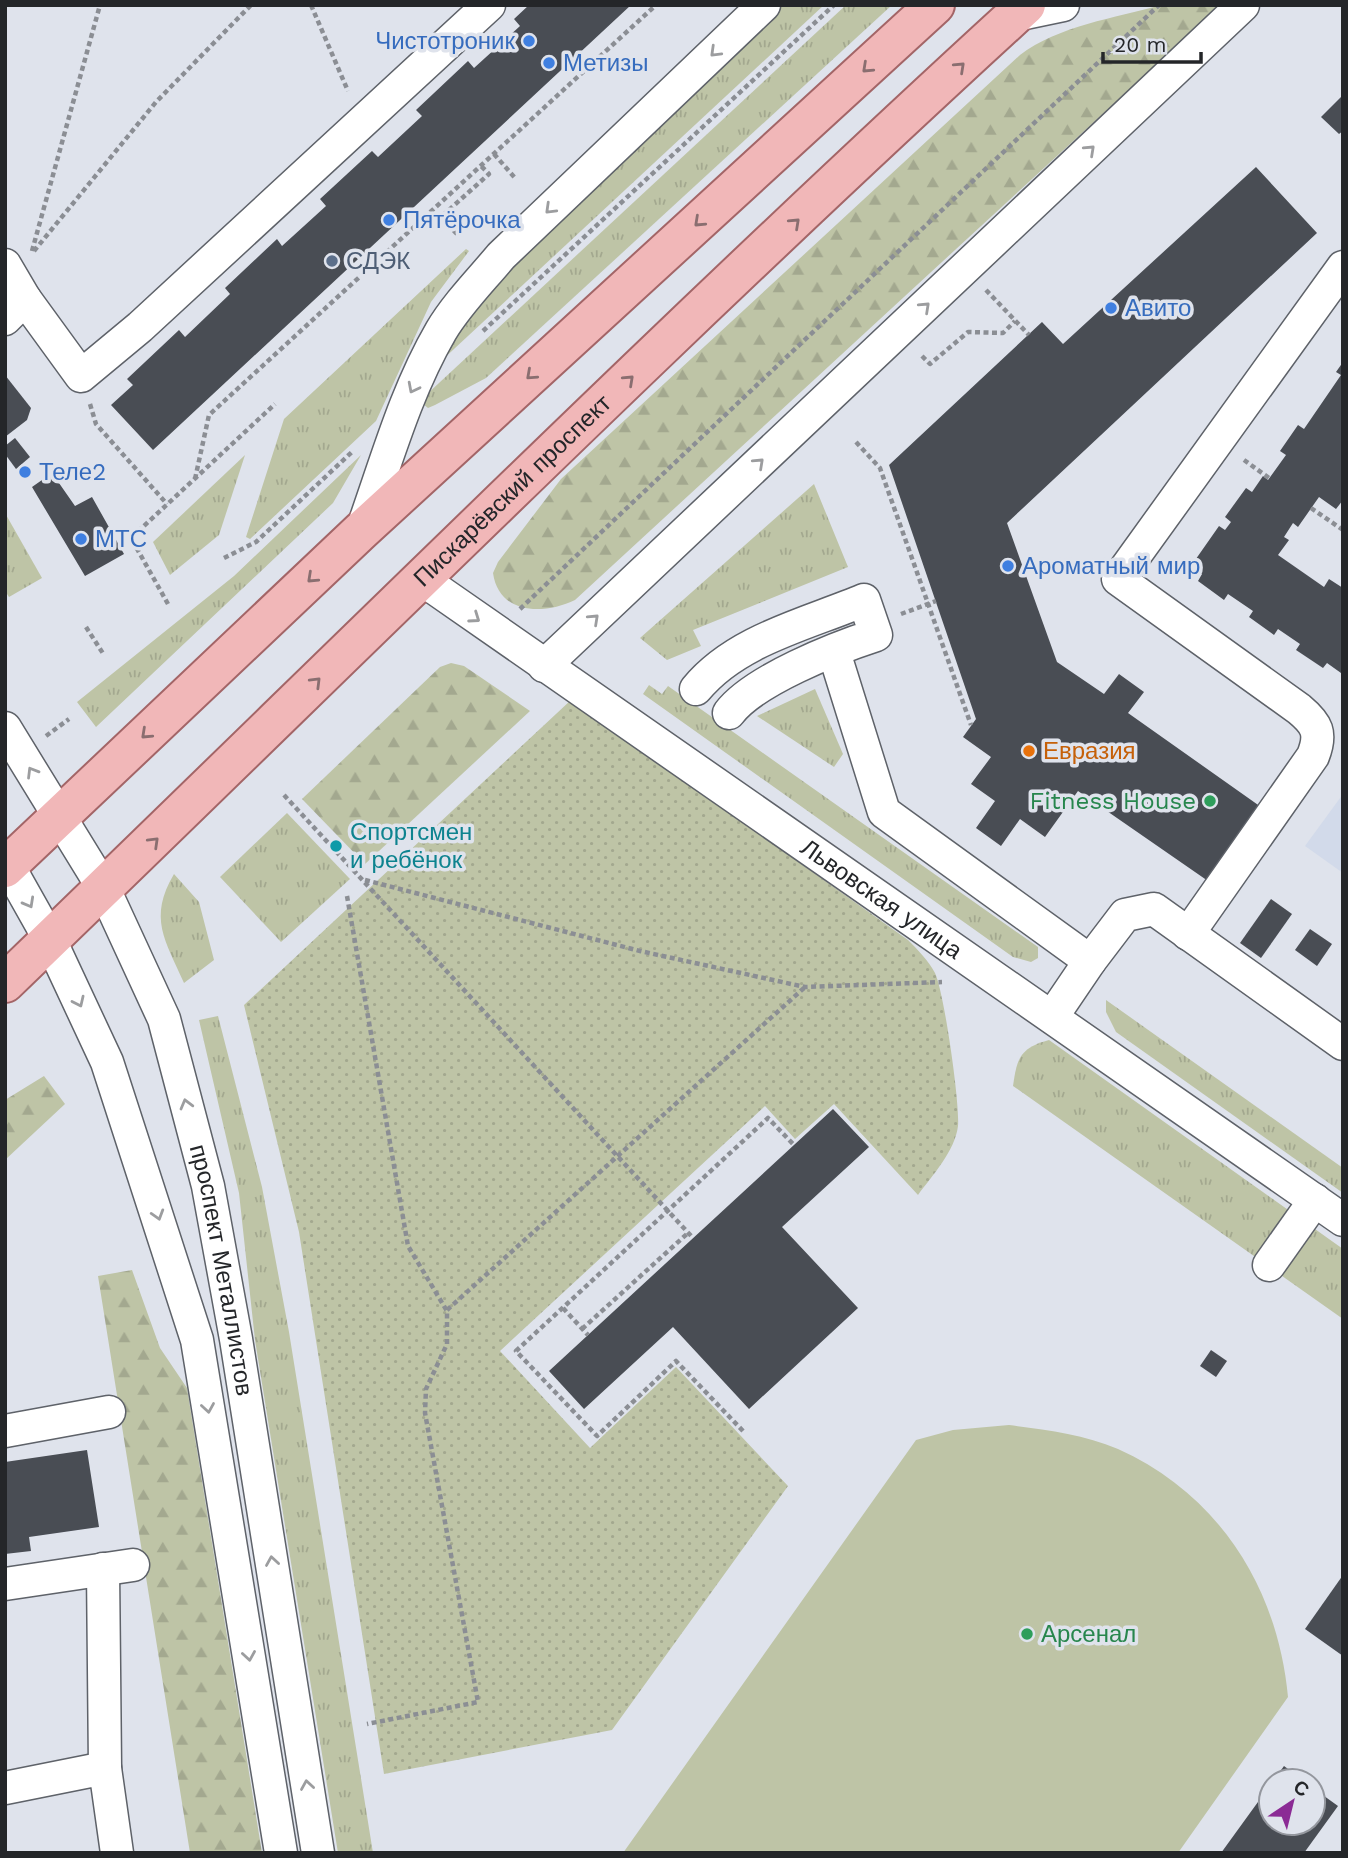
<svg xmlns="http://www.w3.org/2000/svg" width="1348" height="1858" font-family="'Work Sans',sans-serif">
	<defs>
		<pattern id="grass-tufts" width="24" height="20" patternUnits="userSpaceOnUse" patternTransform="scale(1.75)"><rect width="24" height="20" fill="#bec4a6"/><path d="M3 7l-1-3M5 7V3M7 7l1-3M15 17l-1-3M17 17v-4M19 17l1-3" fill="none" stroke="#a3a88f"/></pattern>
		<pattern id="forest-firs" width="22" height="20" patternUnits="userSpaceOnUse" patternTransform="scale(1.75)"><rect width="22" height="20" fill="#bec4a6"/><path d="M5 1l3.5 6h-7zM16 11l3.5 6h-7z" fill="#a3a88f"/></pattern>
		<pattern id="park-dots" width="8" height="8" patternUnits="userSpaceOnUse" patternTransform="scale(1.75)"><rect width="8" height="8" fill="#bec4a6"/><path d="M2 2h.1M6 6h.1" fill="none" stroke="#a3a88f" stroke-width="1.8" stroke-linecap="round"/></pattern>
	</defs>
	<rect width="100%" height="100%" fill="#dfe3ec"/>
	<polygon fill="#d2daea" points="1343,794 1343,873 1305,846"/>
	<g fill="url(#grass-tufts)">
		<polygon points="783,5 824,5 440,362 458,327 514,255"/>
		<polygon points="846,5 892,5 486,378 435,405 428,408 423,404 425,396"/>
		<polygon points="466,249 469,251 431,302 376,421 250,539 246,537 284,419"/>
		<polygon points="245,455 219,535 170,575 153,542"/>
		<polygon points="361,455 333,503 96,727 77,702 234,576"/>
		<polygon points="814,484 848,567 693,630 701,646 667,660 640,638"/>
		<polygon points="5,513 42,578 9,597 5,591"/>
		<polygon points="649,685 662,694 668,686 1038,947 1038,958 1031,962 1013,957 643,694"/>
		<polygon points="815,689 843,754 834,767 757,716"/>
		<polygon points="287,813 350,879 281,942 220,877"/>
		<path d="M174,874L199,902L214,960L184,983C165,940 148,918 174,874Z"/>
		<polygon points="1106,1000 1343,1168 1343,1193 1116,1032 1106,1012"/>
		<polygon points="218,1016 262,1187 289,1332 373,1853 338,1853 255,1340 239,1193 199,1020"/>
		<path d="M1049,1040L1343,1249V1319L1013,1086C1017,1058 1020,1048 1049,1040Z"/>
	</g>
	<g fill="url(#forest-firs)">
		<path d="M1161,5H1221L575,600C544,615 499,615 493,573L498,562L561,479L1020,55C1058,26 1115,18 1161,5Z"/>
		<polygon points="451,663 464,666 530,711 365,864 302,799 440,667"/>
		<polygon points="44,1076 65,1104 5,1160 5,1100"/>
		<polygon points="132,1270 160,1348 187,1388 262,1853 190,1853 98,1276"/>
	</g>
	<path fill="url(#park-dots)" d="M571,700L908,940C918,950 928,960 935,973C944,992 960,1103 958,1126C955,1151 932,1176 918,1195L834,1104L795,1139L765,1106L500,1351L590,1448L676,1367L788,1486L612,1730L384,1774L299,1232L244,1005Z"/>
	<path fill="#bec4a6" d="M1009,1425C1046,1430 1083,1434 1118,1449C1220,1495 1278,1589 1288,1697L1178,1853H623L916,1440L953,1430Z"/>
	<g fill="#494d54">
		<polygon points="529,5 631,5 153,450 111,405 133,385 127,379 179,330 185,337 230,294 225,288 277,239 282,246 326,206 320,199 372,151 378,157 422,116 416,110 468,61 474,68 520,26 514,19"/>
		<polygon points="1341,97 1343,131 1339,134 1321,117"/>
		<polygon points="1256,167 1317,233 1007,523 1057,662 1104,694 1119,674 1144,692 1128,713 1261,807 1208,881 1078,791 1045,837 1020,819 1001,846 976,828 995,801 971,784 991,757 963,737 976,719 889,465 1042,322 1063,344"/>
		<polygon points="1343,362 1343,500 1336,509 1319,497 1298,527 1293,523 1284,537 1289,540 1278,555 1324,587 1329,579 1343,588 1341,673 1327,663 1323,668 1296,650 1300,644 1278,629 1274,635 1249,617 1253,611 1228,594 1224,600 1198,581 1202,574 1191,566 1219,526 1225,530 1231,522 1225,517 1246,488 1252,492 1263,476 1268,480 1286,455 1280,451 1298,425 1304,429 1341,375 1336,372"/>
		<polygon points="5,375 31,408 27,420 5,437"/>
		<polygon points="15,438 30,457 16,469 5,454 5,446"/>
		<polygon points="52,473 75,506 92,497 124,554 85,576 32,487"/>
		<polygon points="1271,899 1292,914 1261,958 1240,943"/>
		<polygon points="1310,929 1332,944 1317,966 1295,950"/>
		<polygon points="833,1109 869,1147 782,1227 858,1308 749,1409 673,1327 584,1409 549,1371"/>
		<polygon points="1211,1350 1227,1361 1216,1377 1200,1366"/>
		<polygon points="87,1450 99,1527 29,1537 31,1551 5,1554 5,1462"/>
		<polygon points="1343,1575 1343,1656 1305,1629"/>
		<polygon points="1284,1766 1304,1781 1273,1781"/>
		<polygon points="1271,1784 1271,1823 1313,1823 1313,1788 1338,1806 1304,1853 1221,1853"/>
	</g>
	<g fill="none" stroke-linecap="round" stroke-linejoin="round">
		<g stroke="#5e6269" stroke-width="35">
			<g id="minor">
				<polyline points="1015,15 1063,5"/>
				<polyline points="5,265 25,299 5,319"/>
				<polyline points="25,299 81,376 140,327 489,5"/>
				<path d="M362,530C386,463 405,393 441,331C457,304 481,280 501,256L764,5"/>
				<path id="s1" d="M420,578L1343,1220"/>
				<polyline points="834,652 884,812 1090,961 1052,1017"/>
				<polyline points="544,666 1243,5"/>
				<path d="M696,689C736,640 807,624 864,600L876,635C836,648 754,680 729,713"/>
				<path id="s2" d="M5,728L104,889L164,1019L208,1186L236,1339L318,1853"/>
				<polyline points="5,860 50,940 107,1062 197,1340 281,1853"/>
				<path d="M1188,934L1313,756C1322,733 1317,724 1299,709L1118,579L1343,267"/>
				<polyline points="1090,961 1125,915 1154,909 1343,1044"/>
				<polyline points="1269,1265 1315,1200"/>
				<polyline points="5,1431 109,1412"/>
				<polyline points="103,1569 105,1768"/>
				<polyline points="5,1584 133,1565"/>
				<polyline points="5,1788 105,1768 117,1853"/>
			</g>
		</g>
		<g stroke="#a36567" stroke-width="42">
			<g id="major">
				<polyline points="5,868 361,531 935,5"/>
				<path id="s3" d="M5,983C344,656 678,323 1026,5"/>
			</g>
		</g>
		<g stroke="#8b8e94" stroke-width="4.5" stroke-dasharray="5 3.5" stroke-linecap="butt">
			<polyline points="311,5 348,91"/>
			<polyline points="494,154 516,179"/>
			<polyline points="457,234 441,217 489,174 481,166"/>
			<polyline points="32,251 100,5"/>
			<polyline points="34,251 156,102 251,5"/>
			<polyline points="986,290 1029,335"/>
			<polyline points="483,331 834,5"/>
			<polyline points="922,356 930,364 968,332 1003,333 1015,321"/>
			<polyline points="90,404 96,424 167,504"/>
			<polyline points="856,442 880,468 971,725"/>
			<polyline points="1244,460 1269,478"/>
			<polyline points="195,479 209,415 656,5"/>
			<polyline points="1311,508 1343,530"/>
			<polyline points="224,558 256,542 353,451"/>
			<polyline points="168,604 131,538 275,404"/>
			<polyline points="520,609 1159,5"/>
			<polyline points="901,614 936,601"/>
			<polyline points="86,627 104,655"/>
			<polyline points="46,736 69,719"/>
			<polyline points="284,795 693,1238"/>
			<polyline points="365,880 640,951 805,987 942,982"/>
			<polyline points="347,896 408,1246 447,1311 447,1344 426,1389 425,1413 478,1702 367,1724"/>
			<polyline points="563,1308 588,1335"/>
			<polyline points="447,1310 804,988"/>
			<polyline points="582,1329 688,1233"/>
			<polyline points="743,1431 676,1361 597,1436 516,1351 768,1118 794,1145"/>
		</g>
		<use href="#minor" stroke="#fff" stroke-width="32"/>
		<use href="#major" stroke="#f1b7b8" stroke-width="38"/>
	</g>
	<defs><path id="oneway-chevron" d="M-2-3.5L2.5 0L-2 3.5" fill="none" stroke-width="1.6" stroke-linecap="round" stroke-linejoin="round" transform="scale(1.75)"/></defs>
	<g stroke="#9c9d9f">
		<use href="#oneway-chevron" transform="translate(715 52) rotate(136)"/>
		<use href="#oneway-chevron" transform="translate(1090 150) rotate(-43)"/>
		<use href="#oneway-chevron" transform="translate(550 209) rotate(136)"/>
		<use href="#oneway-chevron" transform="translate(925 307) rotate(-43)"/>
		<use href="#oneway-chevron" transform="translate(413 388) rotate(117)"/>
		<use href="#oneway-chevron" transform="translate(759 463) rotate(-43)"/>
		<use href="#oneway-chevron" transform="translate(475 618) rotate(35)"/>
		<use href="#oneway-chevron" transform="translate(594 619) rotate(-43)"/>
		<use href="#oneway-chevron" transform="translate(32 772) rotate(-121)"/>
		<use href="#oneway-chevron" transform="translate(29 903) rotate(61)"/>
		<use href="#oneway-chevron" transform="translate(79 1002) rotate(65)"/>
		<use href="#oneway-chevron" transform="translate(186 1104) rotate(-105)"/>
		<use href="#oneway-chevron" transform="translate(158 1215) rotate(73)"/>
		<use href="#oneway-chevron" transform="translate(208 1408) rotate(81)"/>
		<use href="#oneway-chevron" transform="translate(272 1561) rotate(-99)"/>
		<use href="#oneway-chevron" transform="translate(249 1656) rotate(81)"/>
		<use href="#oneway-chevron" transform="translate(307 1785) rotate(-99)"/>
	</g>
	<g stroke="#8a6e70">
		<use href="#oneway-chevron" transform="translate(960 67) rotate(-43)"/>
		<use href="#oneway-chevron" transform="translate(867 68) rotate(137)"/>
		<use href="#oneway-chevron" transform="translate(699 222) rotate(137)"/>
		<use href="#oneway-chevron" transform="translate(795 223) rotate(-43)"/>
		<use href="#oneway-chevron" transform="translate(531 375) rotate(138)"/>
		<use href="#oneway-chevron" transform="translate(629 380) rotate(-43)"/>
		<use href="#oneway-chevron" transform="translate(312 578) rotate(137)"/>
		<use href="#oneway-chevron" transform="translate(316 682) rotate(-45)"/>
		<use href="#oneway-chevron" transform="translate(146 734) rotate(137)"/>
		<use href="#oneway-chevron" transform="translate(154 842) rotate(-44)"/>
	</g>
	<g fill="#3f7fe0" stroke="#dfe3ec" stroke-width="2.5">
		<circle cx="529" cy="41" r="7"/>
		<circle cx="549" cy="63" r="7"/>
		<circle cx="389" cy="220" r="7"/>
		<circle cx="1111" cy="308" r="7"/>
		<circle cx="25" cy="472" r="7"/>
		<circle cx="81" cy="539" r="7"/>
		<circle cx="1008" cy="566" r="7"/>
	</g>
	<circle fill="#5c6f8a" stroke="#dfe3ec" stroke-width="2.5" cx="332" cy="261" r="7"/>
	<circle fill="#e8710a" stroke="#dfe3ec" stroke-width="2.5" cx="1029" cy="751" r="7"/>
	<g fill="#2e9e5b" stroke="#dfe3ec" stroke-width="2.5">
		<circle cx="1210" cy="801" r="7"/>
		<circle cx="1027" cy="1634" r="7"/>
	</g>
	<circle fill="#0f9aa8" stroke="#dfe3ec" stroke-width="2.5" cx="336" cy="846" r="7"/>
	<g text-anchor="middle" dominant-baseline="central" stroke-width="7" stroke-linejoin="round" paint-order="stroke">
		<g font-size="24" fill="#366cbe" stroke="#dfe3ec" text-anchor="start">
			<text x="515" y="41" text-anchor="end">Чистотроник</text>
			<text x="563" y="63">Метизы</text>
			<text x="403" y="220">Пятёрочка</text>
			<text x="1125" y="308">Авито</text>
			<text x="39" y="472">Теле2</text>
			<text x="95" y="539">МТС</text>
			<text x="1022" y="566">Ароматный мир</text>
		</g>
		<g font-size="24" fill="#4e5e75" stroke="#dfe3ec" text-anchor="start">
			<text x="346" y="261">СДЭК</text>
		</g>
		<g font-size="24" fill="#242629" stroke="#dfe3ec">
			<text stroke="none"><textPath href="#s3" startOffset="707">Пискарёвский проспект</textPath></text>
			<text stroke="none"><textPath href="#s1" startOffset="562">Львовская улица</textPath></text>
			<text stroke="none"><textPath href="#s2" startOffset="590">проспект Металлистов</textPath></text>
		</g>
		<g font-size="24" fill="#c56008" stroke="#dfe3ec" text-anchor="start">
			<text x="1043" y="751">Евразия</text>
		</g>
		<g font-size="24" fill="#27864d" stroke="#dfe3ec" text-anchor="end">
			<text x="1196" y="801">Fitness House</text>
			<text x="1041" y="1634" text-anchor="start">Арсенал</text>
		</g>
		<g font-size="24" fill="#0d838f" stroke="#dfe3ec" text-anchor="start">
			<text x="350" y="832">Спортсмен<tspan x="350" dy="28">и ребёнок</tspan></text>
		</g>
	</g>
	<rect width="1348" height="1858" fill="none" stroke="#242629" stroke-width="14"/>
	<g transform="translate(1292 1802) rotate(35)"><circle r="33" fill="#dfe3ec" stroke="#94979e" stroke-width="2"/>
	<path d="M0-5L12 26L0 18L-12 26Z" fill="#8b2b95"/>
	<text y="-10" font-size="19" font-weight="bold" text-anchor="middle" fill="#242629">С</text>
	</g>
	<path d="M1103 52v10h98v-10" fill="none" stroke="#242629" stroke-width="3.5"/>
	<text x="1114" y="52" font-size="21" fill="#242629" stroke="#dfe3ec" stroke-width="5" paint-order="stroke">20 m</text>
</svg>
